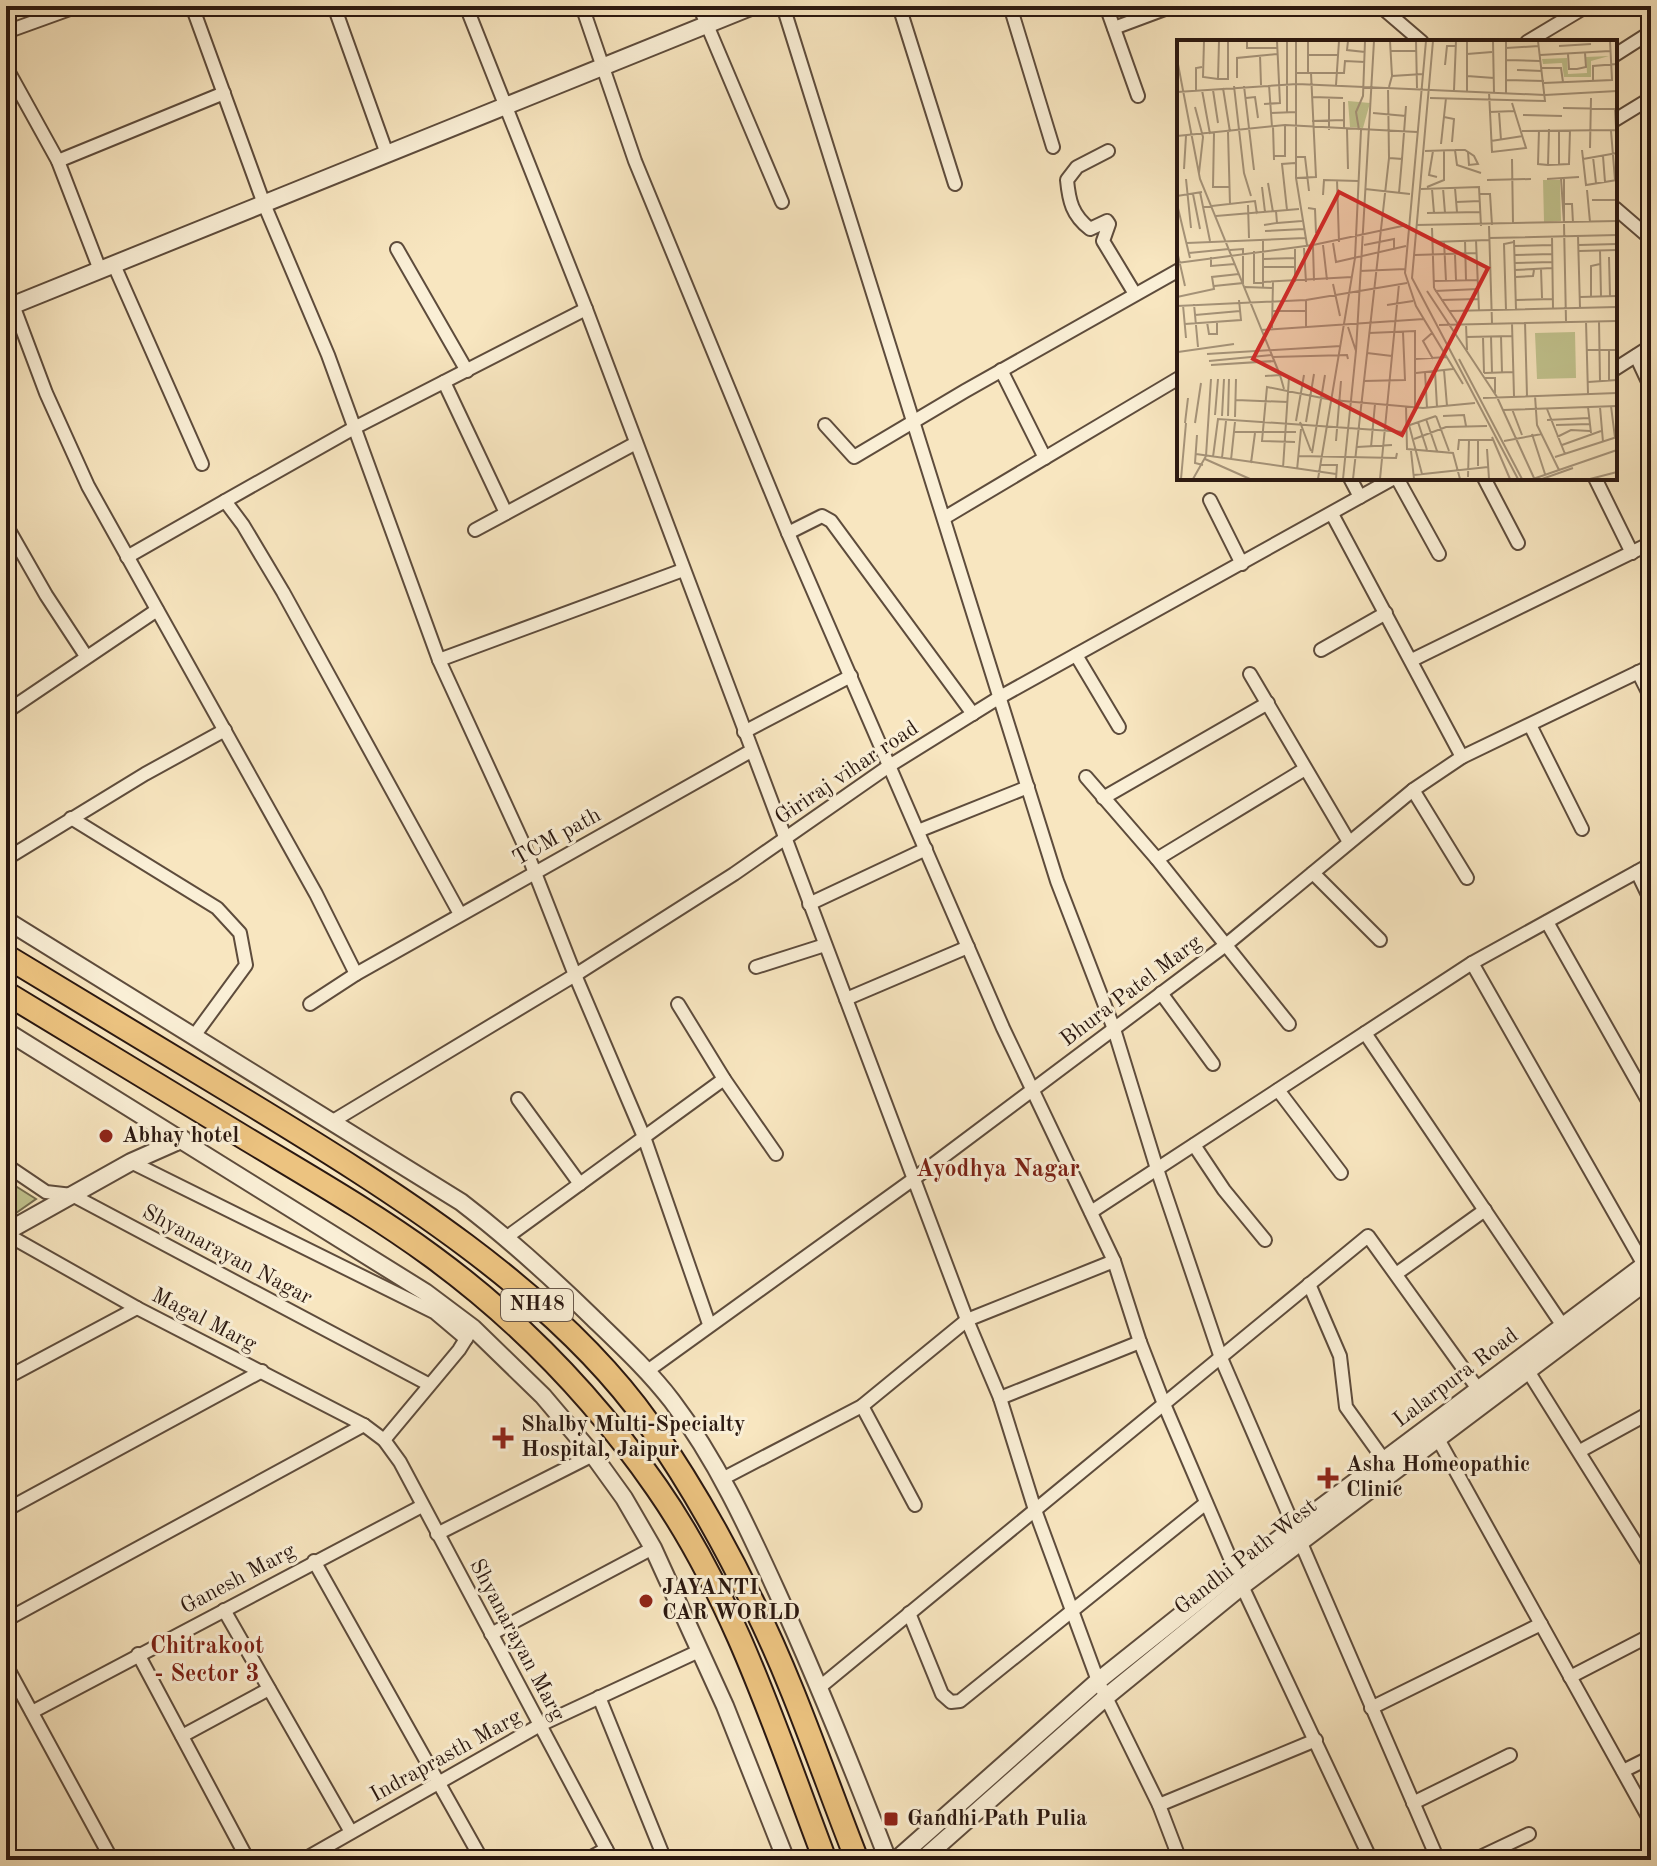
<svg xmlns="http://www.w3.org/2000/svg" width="1657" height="1866" font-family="'Old Standard TT',serif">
	<rect width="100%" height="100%" fill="#f8e6c0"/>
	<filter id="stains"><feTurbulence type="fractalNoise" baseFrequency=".0025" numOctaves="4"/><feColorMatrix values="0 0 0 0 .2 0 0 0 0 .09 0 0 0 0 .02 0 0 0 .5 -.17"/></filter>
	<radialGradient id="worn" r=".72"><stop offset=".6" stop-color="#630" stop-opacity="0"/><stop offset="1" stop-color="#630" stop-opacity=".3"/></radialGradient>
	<polygon fill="#c2c48f" stroke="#766e50" stroke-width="2" points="6,1180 36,1199 6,1220"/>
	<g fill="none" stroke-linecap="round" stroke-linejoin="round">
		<g stroke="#5e4c3c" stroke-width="16">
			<g id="minor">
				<polyline points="192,6 264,204 328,355 439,660 524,845 575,975 644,1137 709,1324"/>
				<polyline points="334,6 387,154"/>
				<polyline points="466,6 586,309 967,1320 1000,1398 1035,1510 1098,1681 1159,1805 1180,1860"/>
				<polyline points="582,6 635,161 788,533 1003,1028 1114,1261 1140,1342 1164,1404 1242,1586 1371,1860"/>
				<polyline points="699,6 782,202"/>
				<polyline points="783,6 1057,881 1114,1029 1157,1169 1221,1358 1438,1860"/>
				<polyline points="899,6 955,184"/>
				<polyline points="1010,6 1053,147"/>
				<polyline points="1106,6 1138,96"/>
				<polyline points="1262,6 1263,7"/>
				<polyline points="1380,6 1422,42"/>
				<polyline points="1114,28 1173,6"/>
				<polyline points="6,32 78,6"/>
				<polyline points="1527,42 1587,6"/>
				<polyline points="1615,55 1651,32"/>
				<polyline points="6,67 58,161 100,270"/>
				<polyline points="1615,120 1651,98"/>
				<path d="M1108,151L1077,167L1067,180C1069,201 1072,215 1090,229L1107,221L1109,224L1103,241L1135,294"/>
				<polyline points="58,161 224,93"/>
				<polyline points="6,206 8,209"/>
				<polyline points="1615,208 1651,239"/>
				<polyline points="397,249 467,371"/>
				<polyline points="114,265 202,464"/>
				<polyline points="13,305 46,393 88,486 316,894 356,974 751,751"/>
				<polyline points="1636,356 1651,388"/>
				<polyline points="1615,369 1651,346"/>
				<polyline points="1001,370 1045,458"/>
				<polyline points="444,382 506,513"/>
				<polyline points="825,425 854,457 965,391 1179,270"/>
				<polyline points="1350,478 1360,497"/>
				<polyline points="1397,478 1439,554"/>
				<polyline points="1484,478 1518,543"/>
				<polyline points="1595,478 1632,553"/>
				<polyline points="1210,500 1242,564"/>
				<polyline points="1332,514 1462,757"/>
				<polyline points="944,518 1179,378"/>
				<polyline points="6,525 46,595 86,656"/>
				<polyline points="475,530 636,443"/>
				<polyline points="788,533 822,516 831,521 973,714"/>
				<polyline points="127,557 225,501"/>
				<polyline points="1321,650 1386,613"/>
				<polyline points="1076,655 1119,727"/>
				<polyline points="439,660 683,570"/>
				<polyline points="1412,660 1651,543"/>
				<polyline points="1638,672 1651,698"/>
				<polyline points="1250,674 1349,842"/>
				<polyline points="6,712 157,610"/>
				<polyline points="1530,725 1582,829"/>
				<polyline points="744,732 851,676"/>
				<polyline points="1086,777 1157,859 1289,1024"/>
				<polyline points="1413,790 1467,878"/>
				<polyline points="1103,798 1268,703"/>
				<polyline points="71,818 217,908 240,933 246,965 194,1036"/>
				<polyline points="918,831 1028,787"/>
				<polyline points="6,859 145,774 225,730"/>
				<polyline points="1157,859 1305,769"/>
				<polyline points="1637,872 1651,901"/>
				<polyline points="1313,873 1380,940"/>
				<polyline points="809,904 926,849"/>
				<polyline points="460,914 283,592 243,525 225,501 354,428 586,309"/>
				<polyline points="1547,922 1651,1106"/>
				<polyline points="1472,963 1644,1265"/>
				<polyline points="756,967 825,945"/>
				<polyline points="1161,993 1213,1064"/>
				<polyline points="846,999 968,947"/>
				<polyline points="310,1004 356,974"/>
				<polyline points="678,1004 724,1079 776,1154"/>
				<polyline points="1365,1033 1563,1326"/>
				<polyline points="1278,1090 1341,1173"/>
				<polyline points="518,1099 580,1184"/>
				<polyline points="333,1121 580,972 734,874 889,766 1000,697 1394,478"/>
				<polyline points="1194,1145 1224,1190 1265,1240"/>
				<polyline points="131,1162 434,1312 466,1339"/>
				<polyline points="6,1165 46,1192 72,1195 428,1384"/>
				<polyline points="1091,1212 1472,963 1651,864"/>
				<polyline points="6,1234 137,1308 364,1425 384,1440 400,1462 612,1860"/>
				<polyline points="507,1237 724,1079"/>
				<polyline points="1396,1274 1485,1210"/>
				<polyline points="1309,1284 1340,1356 1346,1407 1384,1460"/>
				<polyline points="1528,1371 1650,1566"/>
				<polyline points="646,1372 915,1178 1227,944 1413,790 1462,757 1651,666"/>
				<polyline points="6,1378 137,1308"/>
				<polyline points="1000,1398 1140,1342"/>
				<polyline points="862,1406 915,1505"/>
				<polyline points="1438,1439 1651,1822"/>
				<polyline points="384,1440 459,1350 469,1334"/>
				<polyline points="1580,1451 1651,1412"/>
				<polyline points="722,1479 862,1406 967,1320 1114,1261"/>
				<polyline points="6,1510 262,1371"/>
				<polyline points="437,1534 593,1455"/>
				<polyline points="314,1561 482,1860"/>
				<polyline points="224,1610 351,1832"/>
				<polyline points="909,1613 942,1694 951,1702 960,1701 1206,1503"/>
				<polyline points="6,1620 364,1425"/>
				<polyline points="491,1634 653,1548"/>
				<polyline points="138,1654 248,1860"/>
				<polyline points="6,1665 112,1860"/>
				<polyline points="1570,1677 1651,1635"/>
				<polyline points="820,1687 1368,1236 1478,1389"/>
				<polyline points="599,1697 665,1860"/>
				<polyline points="1371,1708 1541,1624"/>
				<polyline points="32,1712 422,1506"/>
				<polyline points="182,1736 269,1689"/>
				<polyline points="1623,1771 1651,1757"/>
				<polyline points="1413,1803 1510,1755"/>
				<polyline points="1159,1805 1316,1740"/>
				<polyline points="303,1860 540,1725 699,1651"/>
				<polyline points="586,1860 606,1849"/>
				<polyline points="1474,1860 1529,1834"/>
			</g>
		</g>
		<g stroke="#5e4c3c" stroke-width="20">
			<g id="tertiary">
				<polyline points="6,308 753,6"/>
				<path d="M6,920L461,1202C508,1238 551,1277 593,1318C620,1344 649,1371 672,1401C716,1459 747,1526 777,1592C817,1680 853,1769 888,1860"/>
				<polyline points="6,1031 425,1292 473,1328 543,1396 593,1455 624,1498 653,1548 725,1706 786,1860"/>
				<polyline points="6,1232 131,1162 183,1139"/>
				<polyline points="896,1860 1098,1681 1236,1571 1651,1260"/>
				<polyline points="922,1860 1106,1697 1242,1586 1651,1278"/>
			</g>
		</g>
		<g stroke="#2b1810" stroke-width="26">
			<g id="trunk">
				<path d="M6,956C87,1005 168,1054 249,1103C387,1187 555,1291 649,1424C688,1480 723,1541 753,1603C794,1685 823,1774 857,1860"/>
				<path d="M6,993C86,1041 165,1090 245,1138C308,1176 373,1213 433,1257C520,1321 596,1400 657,1488C735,1600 777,1734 825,1860"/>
			</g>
		</g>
		<use href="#minor" stroke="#faefd6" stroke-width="12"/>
		<use href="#tertiary" stroke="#faefd6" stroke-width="16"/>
		<use href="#trunk" stroke="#ecc380" stroke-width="22"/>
	</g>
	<g fill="#8f2418" stroke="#faefd6" stroke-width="3">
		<circle cx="106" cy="1136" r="8"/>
		<path d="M499 1426h8v8h8v8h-8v8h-8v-8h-8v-8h8z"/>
		<path d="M1324 1466h8v8h8v8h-8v8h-8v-8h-8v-8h8z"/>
		<circle cx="646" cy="1601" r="8"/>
		<rect x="883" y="1811" width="16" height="16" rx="4"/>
	</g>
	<g text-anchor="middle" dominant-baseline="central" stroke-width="6" stroke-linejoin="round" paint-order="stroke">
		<rect fill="#faefd6" stroke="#69584b" stroke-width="2" x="501" y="1289" width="72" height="32" rx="6"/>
		<g font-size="20" font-weight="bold" fill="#2b1810">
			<text x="537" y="1305">NH48</text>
		</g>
		<g font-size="22" fill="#2b1810" stroke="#faefd6">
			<text transform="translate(847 773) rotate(-34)">Giriraj vihar road</text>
			<text transform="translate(557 837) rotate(-29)">TCM path</text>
			<text transform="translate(1131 991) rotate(-37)">Bhura Patel Marg</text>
			<text transform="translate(227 1255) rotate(28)">Shyanarayan Nagar</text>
			<text transform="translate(204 1320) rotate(27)">Magal Marg</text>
			<text transform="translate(1456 1378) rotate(-37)">Lalarpura Road</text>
			<text transform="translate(1246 1557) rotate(-38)">Gandhi Path West</text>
			<text transform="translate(238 1579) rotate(-28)">Ganesh Marg</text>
			<text transform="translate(517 1640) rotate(62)">Shyanarayan Marg</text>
			<text transform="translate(446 1756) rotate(-29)">Indraprasth Marg</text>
		</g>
		<g font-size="22" font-weight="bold" fill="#2b1810" stroke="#faefd6" text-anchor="start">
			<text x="122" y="1136">Abhay hotel</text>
			<text x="521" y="1425">Shalby Multi-Specialty<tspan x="521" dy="25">Hospital, Jaipur</tspan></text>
			<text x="1346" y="1465">Asha Homeopathic<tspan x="1346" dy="25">Clinic</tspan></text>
			<text x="662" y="1588">JAYANTI<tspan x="662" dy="25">CAR WORLD</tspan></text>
			<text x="907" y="1819">Gandhi Path Pulia</text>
		</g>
		<g font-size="24" font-weight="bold" fill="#7a1f14" stroke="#faefd6">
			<text x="998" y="1170">Ayodhya Nagar</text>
			<text x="207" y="1647">Chitrakoot<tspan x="207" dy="28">- Sector 3</tspan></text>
		</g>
	</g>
	<g transform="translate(1177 40)">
		<rect width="440" height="440" fill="#f8e6c0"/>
		<path d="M432,16L414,21V37H387L385,23L366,24L365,19L390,18L391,34L410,33L409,17ZM171,61L193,63L186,88L173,87ZM366,140H383L384,181L367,182ZM398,292L399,338L360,339L358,293Z" fill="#c2c48f"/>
		<path fill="none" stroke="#a6947a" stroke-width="2" d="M27,1L26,37L41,39H51V1M70,1V8H100M119,1V138L130,205M131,1V33M171,1L170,10L188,12M213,1L215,36M239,1L240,48M249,1L228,233L239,266L286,344M256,1L235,238L341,439M316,1L317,53M329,1V54M382,6L414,4M329,8L362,6M213,11H239M290,14L315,12M391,14L392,29H400L409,27L408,13M83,15L84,45M131,15H161M363,15L433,11M0,19L23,139L103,335M329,20L363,21M268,25L270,6H278M365,28H384L386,42M340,30L365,31M120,33H167L168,21L188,22M290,36L317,38M60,38V18L100,14M41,39L42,1M329,40L367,41M416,41V26L440,24M367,43L435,40L433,1M92,45L95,87M159,45L162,1M57,46L67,133L74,156M67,46L77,130M212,47L215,36L246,34M46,48L53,92M25,50L33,94M36,50L41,83M277,50L279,1M19,51V28L25,27M290,51V1M0,52L120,44L368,55L440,51M312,52L315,112L349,108L335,63M135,57L166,58M152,57V90M69,58L78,57L81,78M253,58L368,61L361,1M167,62V89M87,64L103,63L100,1M18,67L26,97L22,133M386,68L440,69M438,69L440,104M312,72L338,71M322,72L324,100M94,73L119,72M110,73V1M196,73L229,76M346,75L385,76M267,77L277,79L275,102M135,81L167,80M96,86L97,120M170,89L171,129M182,90L179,72L186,56L188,1M362,90L361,124L371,125L392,124L393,90M345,91L439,90M434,91L438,140M51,92L53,165M37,93L36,147H53M0,96L108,85L240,92M314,101L346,96M264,104L269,58M413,108L414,58M278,110H288L297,116L301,124L292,125L291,112M405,110L409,145L440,140M248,111L278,110L280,125L304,133M256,111L252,135L260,137M97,116H108V85M426,116L428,142M118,117H128L132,151M416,117L419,143M212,118L225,119L222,153M225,119L229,66M335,119L336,184M406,119L440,113M371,125L372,89M382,125V90M7,129L9,96M119,138L139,137L134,33M384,138L387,183V138M9,139L14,188M370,139L402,137M160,140L162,202M310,140L354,139M91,143L96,172M85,147L88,172M250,147L267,140V110M266,148L268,173M278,148L280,172M188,149L233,154M244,149L302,147L304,186M255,149L257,173M410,150L413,182M23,152L33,201M16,154L23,189M302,154H313L315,185M146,155L147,140L181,141M0,156L25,152M415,160H440M279,162L303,161M0,164L13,218M388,164H395L396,183M71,165L72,198M26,167L78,161L80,174M131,168L138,169L139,193M110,170L105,124L118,123M250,173L303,172M39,176L122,169M100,183L125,181M387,184L389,281M87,185L100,183L99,171M239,185L440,181M312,186L315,283M255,188L257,248M88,191L127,189M375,196L376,269M401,196L403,268M312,198L440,195M288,200L289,240M299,200L302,271M337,200L339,270M267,201L269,241M255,202L312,200M10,203L128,198M156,203L159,222L229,206M146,205L150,240M187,205L217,199V209M402,205L440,204M136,206L137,241M337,206L375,205M118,207V242M127,208L129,242M423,210L424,256M0,211L8,246M77,211V243H86M402,211L440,210M12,213L52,209M238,215L300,213M278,215L279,240M338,215L375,214M34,217V226L58,224M432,217L433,256M86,219L118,218M0,223L136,205L230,185M338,223L375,222M86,227H118M364,229L365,258M338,230L375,228M183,231L228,229M338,237L356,236L357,230M256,241L301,240M86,242L175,237M156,244L163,276M37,246L66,243V209L53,210M68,247L96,248M86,248V199M257,248L281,284M250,251L320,357L357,438M258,251L301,249M0,257L37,249L35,237L62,234M403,257L440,256M414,257V226L423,224M129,260V288M264,260L301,259M339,260L376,259M17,264L21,307M6,265L9,298M210,265L236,261M0,266L129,260L230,243M329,270L327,204L337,202M95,271H129M273,271L440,267M18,275L63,271M409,281L411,354M422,281L423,341M30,282L32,294H40V282M348,282L350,356M335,283L337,356M8,284L64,280L62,260M289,284L290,310M262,285L440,281M171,287L179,311M95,288L96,242M84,290L247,279M192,293L238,291V367M255,293L246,301L256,319M314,296L315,333M324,296L325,333M289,297L335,296M306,297L307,333M410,310H440M432,310V340M1,312L57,304M190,313L215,316M30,314L164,306M96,317L170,315L171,319M238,319L270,317M282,319L345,439M32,321L95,315M34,325L97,321M267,330L270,366M258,331L260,367M248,332L250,368M239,333L276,329M307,333L336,332M88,336L103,335L107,349M307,338H318V353M187,341L228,340L226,292M411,342L440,340M358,356L360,385L382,430M306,358L440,353M59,360L111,362M229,366L230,409L276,413L283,439M434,366L438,398M411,367L414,393M423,367L426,402M335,369L345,395M370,369L388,414M326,370L440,366M38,375L41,339M45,376L47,339M51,376L52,339M259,376L272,411M266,376L287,375L289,386M58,377L59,339M249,379L260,411M370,380L412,378M119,381L127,335M123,382L134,411M129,382L137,334M241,382L250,410M8,383L11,358M18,383L24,343M232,385L245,434M379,385L413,384M230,386L259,376M57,392H119M355,394L368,434M20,395L18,423L26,425M315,397L333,439M380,397L394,390L413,391M237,399L269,387L310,386M159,401L164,341M327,401L365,394M118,402L85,401L90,347L155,360L246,368L298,363M385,405L424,391M180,407L215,405M194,407L198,364M310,409L312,439M281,410L282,400H317M234,411L237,439M135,413L148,335M19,414L159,434M121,416L219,418L220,413M36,417L41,379L228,392M378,417L440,397M45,418L49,381M28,419L73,439M54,420L58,382M74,423L78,393M144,425H160L159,439M301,426V401M106,428L112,337M120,430L124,389M237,435L311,427M291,437L292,400M4,439L9,383M16,439L29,416L34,339M141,439L178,218L184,90M166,439L179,311L197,1M176,439L212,118L211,47M203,439L222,244M356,439L440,410M365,439L396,428M413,439L440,432"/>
		<path fill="#d62828" fill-opacity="0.15" stroke="#d62828" stroke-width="4" d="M162,152L311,228L225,395L76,319Z"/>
		<rect width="440" height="440" fill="none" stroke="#2b1810" stroke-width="4"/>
	</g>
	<rect width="1657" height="1866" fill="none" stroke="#f8e6c0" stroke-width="32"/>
	<rect x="8" y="8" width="1641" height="1850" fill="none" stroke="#2b1810" stroke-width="4"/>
	<rect x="16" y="16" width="1625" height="1834" fill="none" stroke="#2b1810" stroke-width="2"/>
	<rect width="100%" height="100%" filter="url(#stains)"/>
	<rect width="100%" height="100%" fill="url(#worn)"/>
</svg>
